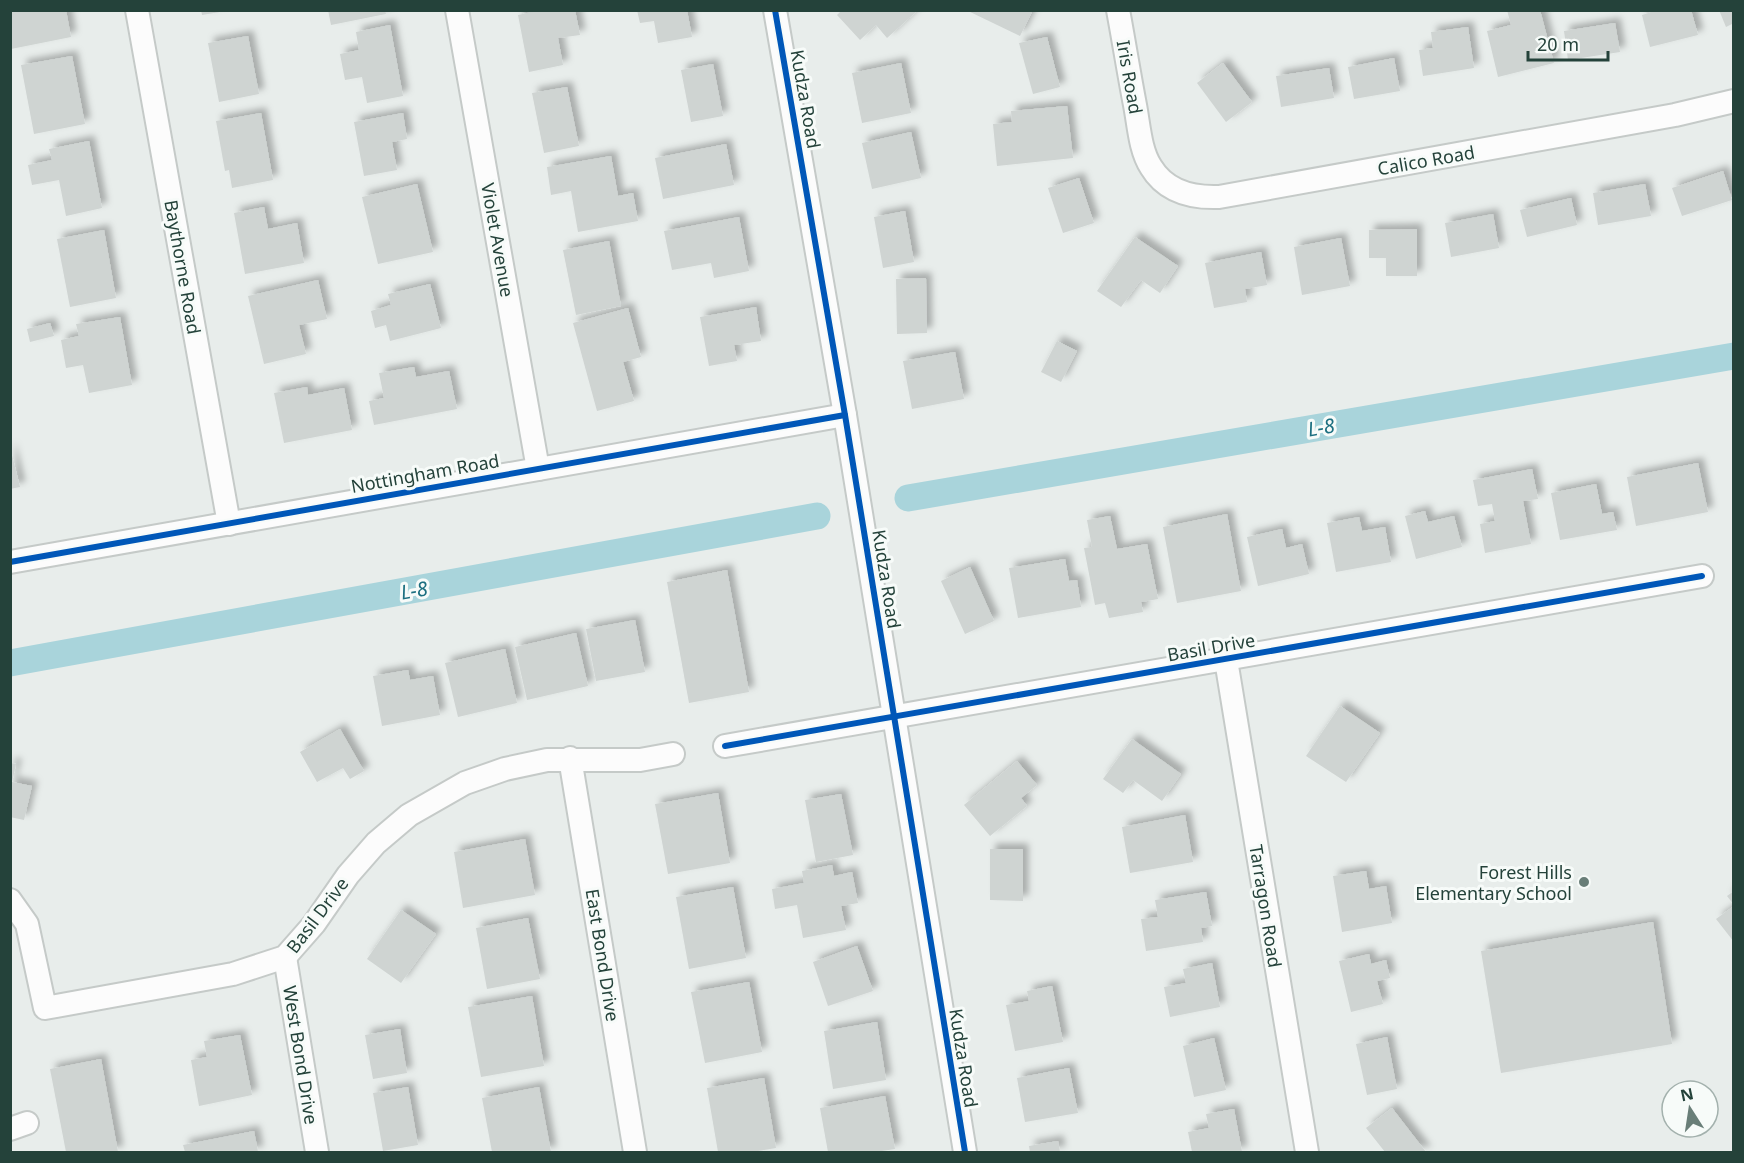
<svg xmlns="http://www.w3.org/2000/svg" width="1744" height="1163" font-family="'Noto Sans',sans-serif">
	<defs>
		<filter id="shadow"><feDropShadow dx="5.5" dy="-5.5" stdDeviation="3" flood-color="#0004"/></filter>
	</defs>
	<rect width="100%" height="100%" fill="#e8edeb"/>
	<g fill="none" stroke-linecap="round" stroke-linejoin="round">
		<g stroke="#a9d4db" stroke-width="27">
			<polyline points="908,498 1734,356"/>
			<polyline points="10,663 817,516"/>
		</g>
	</g>
	<g fill="#cfd4d2" filter="url(#shadow)">
		<polygon points="16,10 66,10 71,37 11,49 10,12"/>
		<polygon points="201,10 220,10 220,12 202,15"/>
		<polygon points="328,10 385,10 386,14 331,25"/>
		<polygon points="542,10 575,10 580,35 558,38 563,65 529,72 518,15"/>
		<polygon points="637,10 687,10 692,37 658,43 654,21 640,23"/>
		<polygon points="842,10 918,10 887,38 876,25 860,40 837,15"/>
		<polygon points="966,10 1033,10 1020,36"/>
		<polygon points="1507,10 1540,10 1554,63 1498,77 1487,31 1511,25"/>
		<polygon points="1659,10 1691,10 1698,35 1650,47 1642,15"/>
		<polygon points="1719,10 1734,10 1734,23 1726,27"/>
		<polygon points="1615,23 1620,52 1568,60 1564,31"/>
		<polygon points="390,25 403,96 367,103 362,77 345,80 340,54 359,50 356,32"/>
		<polygon points="1468,27 1474,68 1423,76 1419,50 1433,48 1431,32"/>
		<polygon points="248,36 259,94 219,102 208,43"/>
		<polygon points="1047,37 1060,87 1033,94 1019,43"/>
		<polygon points="72,56 85,124 34,134 21,65"/>
		<polygon points="1394,58 1400,91 1354,99 1348,67"/>
		<polygon points="901,63 911,113 862,123 852,73"/>
		<polygon points="1223,63 1252,102 1226,122 1197,83"/>
		<polygon points="713,64 723,116 691,122 681,70"/>
		<polygon points="1329,68 1334,98 1281,107 1276,76"/>
		<polygon points="567,87 579,146 544,153 532,93"/>
		<polygon points="1067,106 1073,158 997,166 993,124 1012,122 1011,111"/>
		<polygon points="261,113 273,180 232,188 229,170 225,171 216,121"/>
		<polygon points="403,113 407,139 392,142 397,170 364,176 354,122"/>
		<polygon points="911,132 921,178 872,189 862,143"/>
		<polygon points="89,141 102,208 66,216 59,180 32,185 28,165 52,160 49,149"/>
		<polygon points="726,144 734,185 663,199 655,158"/>
		<polygon points="611,156 618,196 633,193 638,221 578,232 571,191 551,195 547,167"/>
		<polygon points="1723,171 1732,200 1682,216 1672,188"/>
		<polygon points="1079,178 1094,223 1063,233 1048,188"/>
		<polygon points="417,184 433,252 378,264 362,197"/>
		<polygon points="1645,184 1651,216 1598,225 1593,193"/>
		<polygon points="1571,198 1577,225 1527,237 1520,210"/>
		<polygon points="264,207 268,229 297,223 304,263 245,274 234,213"/>
		<polygon points="905,211 914,262 883,268 874,217"/>
		<polygon points="1493,214 1499,248 1451,257 1445,223"/>
		<polygon points="739,217 749,271 714,278 711,263 672,270 664,231"/>
		<polygon points="1417,229 1417,276 1386,276 1386,258 1369,258 1369,230"/>
		<polygon points="104,230 116,298 70,307 57,239"/>
		<polygon points="1135,237 1178,266 1160,293 1141,280 1121,307 1097,291"/>
		<polygon points="1341,238 1350,286 1302,295 1294,247"/>
		<polygon points="609,241 621,306 576,315 563,250"/>
		<polygon points="1261,252 1267,285 1245,289 1247,302 1214,308 1205,263"/>
		<polygon points="926,278 927,333 897,334 896,279"/>
		<polygon points="318,280 327,319 299,325 306,354 264,364 248,296"/>
		<polygon points="430,284 441,328 390,341 386,325 375,328 371,311 391,305 388,294"/>
		<polygon points="756,307 761,341 734,345 737,361 709,366 700,317"/>
		<polygon points="628,308 641,357 623,362 634,401 597,411 573,323"/>
		<polygon points="120,317 132,385 89,393 83,365 66,368 61,340 79,336 76,324"/>
		<polygon points="50,323 54,336 30,342 27,329"/>
		<polygon points="1057,341 1077,351 1061,382 1041,372"/>
		<polygon points="955,352 964,399 912,409 903,361"/>
		<polygon points="414,367 416,377 449,371 457,409 374,425 369,401 384,398 379,373"/>
		<polygon points="307,387 308,395 344,388 352,430 284,443 274,393"/>
		<polygon points="10,447 20,487 10,489"/>
		<polygon points="1698,463 1708,512 1636,526 1627,477"/>
		<polygon points="1532,469 1538,499 1523,501 1531,544 1485,553 1480,524 1495,521 1492,504 1478,506 1473,480"/>
		<polygon points="1596,484 1602,514 1613,512 1617,530 1560,540 1551,493"/>
		<polygon points="1425,511 1428,522 1454,516 1462,547 1416,559 1405,516"/>
		<polygon points="1227,514 1241,591 1177,603 1163,527"/>
		<polygon points="1110,516 1117,549 1147,544 1158,599 1141,602 1143,612 1109,618 1105,603 1095,605 1084,548 1092,547 1087,520"/>
		<polygon points="1359,517 1362,531 1385,527 1391,562 1336,572 1327,523"/>
		<polygon points="1282,529 1286,548 1302,544 1309,574 1258,586 1247,537"/>
		<polygon points="1065,559 1069,581 1077,580 1081,607 1018,618 1009,568"/>
		<polygon points="970,567 994,621 965,634 941,581"/>
		<polygon points="727,570 749,692 689,703 667,582"/>
		<polygon points="635,620 645,672 596,681 586,629"/>
		<polygon points="576,633 588,686 527,700 515,647"/>
		<polygon points="505,649 517,703 458,717 445,663"/>
		<polygon points="408,670 410,680 433,676 440,715 382,726 373,676"/>
		<polygon points="1340,706 1380,733 1346,782 1306,756"/>
		<polygon points="340,729 364,771 350,779 343,768 317,782 300,752"/>
		<polygon points="1132,739 1181,774 1162,801 1133,780 1123,793 1103,779"/>
		<polygon points="1017,761 1037,785 1021,798 1027,806 990,836 964,805"/>
		<polygon points="10,763 16,764 12,782 32,786 24,820 10,817"/>
		<polygon points="718,793 730,863 668,874 655,804"/>
		<polygon points="841,794 853,855 816,862 805,800"/>
		<polygon points="1185,815 1193,862 1130,873 1122,827"/>
		<polygon points="525,839 535,895 463,908 454,852"/>
		<polygon points="990,849 1023,849 1023,901 990,900"/>
		<polygon points="832,865 834,876 852,872 858,903 841,906 846,930 803,938 797,905 775,909 772,889 804,883 802,871"/>
		<polygon points="1366,871 1369,889 1386,886 1392,923 1342,932 1333,876"/>
		<polygon points="733,887 746,958 689,969 676,897"/>
		<polygon points="1734,891 1734,905 1727,896"/>
		<polygon points="1206,892 1212,926 1201,928 1203,942 1146,951 1141,919 1158,917 1155,900"/>
		<polygon points="1734,906 1734,942 1716,919"/>
		<polygon points="401,910 436,934 401,983 367,959"/>
		<polygon points="528,918 540,979 487,989 476,928"/>
		<polygon points="1653,922 1672,1044 1501,1073 1481,951"/>
		<polygon points="857,946 873,991 828,1006 813,962"/>
		<polygon points="1369,954 1371,964 1386,960 1390,978 1377,981 1383,1004 1351,1012 1339,961"/>
		<polygon points="1212,963 1220,1007 1170,1017 1164,987 1186,983 1183,969"/>
		<polygon points="749,982 762,1052 705,1063 691,992"/>
		<polygon points="1052,986 1063,1042 1015,1051 1006,1005 1029,1001 1027,991"/>
		<polygon points="532,996 544,1066 481,1077 468,1007"/>
		<polygon points="877,1022 886,1080 833,1089 824,1031"/>
		<polygon points="400,1029 407,1073 373,1079 365,1035"/>
		<polygon points="240,1035 252,1095 199,1106 191,1060 207,1057 204,1041"/>
		<polygon points="1387,1037 1397,1089 1367,1095 1356,1044"/>
		<polygon points="1214,1038 1226,1090 1194,1097 1183,1046"/>
		<polygon points="101,1059 118,1152 66,1152 50,1069"/>
		<polygon points="1069,1068 1078,1113 1025,1122 1017,1078"/>
		<polygon points="764,1078 776,1148 752,1152 718,1152 707,1088"/>
		<polygon points="408,1087 418,1145 383,1151 373,1093"/>
		<polygon points="539,1087 551,1152 492,1152 482,1098"/>
		<polygon points="885,1096 895,1149 875,1152 828,1152 820,1108"/>
		<polygon points="1392,1108 1426,1152 1385,1152 1366,1128"/>
		<polygon points="1234,1109 1242,1152 1192,1152 1188,1132 1209,1128 1206,1114"/>
		<polygon points="254,1131 258,1152 185,1152 183,1145"/>
		<polygon points="1058,1141 1060,1152 1030,1152 1029,1146"/>
	</g>
	<g fill="none" stroke-linecap="round" stroke-linejoin="round">
		<g stroke="#c5cac8" stroke-width="26">
			<g id="street">
				<polyline points="137,10 229,524"/>
				<polyline points="457,10 538,469"/>
				<polyline points="775,10 845,415 965,1152"/>
				<path d="M1118,10C1124,42 1129,74 1135,105C1139,126 1140,150 1151,167C1166,192 1193,198 1219,197L1675,115L1734,101"/>
				<polyline points="10,562 845,415"/>
				<polyline points="1226,660 1307,1152"/>
				<polyline points="725,746 1702,576"/>
				<polyline points="570,758 635,1152"/>
				<polyline points="10,900 27,924 45,1008 233,974 285,957 314,924 348,875 376,843 409,815 465,783 505,769 547,760 640,760 673,754"/>
				<polyline points="285,957 317,1152"/>
				<polyline points="10,1129 27,1123"/>
			</g>
		</g>
		<use href="#street" stroke="#fcfcfc" stroke-width="22"/>
		<g stroke="#f7fbf9" stroke-width="10">
			<g id="cycleway">
				<polyline points="775,10 845,415 965,1152"/>
				<polyline points="10,562 845,415"/>
				<polyline points="725,746 1702,576"/>
			</g>
		</g>
		<use href="#cycleway" stroke="#0057b8" stroke-width="6"/>
	</g>
	<circle fill="#697e78" stroke="#f7fbf9" stroke-width="2" cx="1584" cy="882" r="6"/>
	<g text-anchor="middle" dominant-baseline="central" stroke-width="6" stroke-linejoin="round" paint-order="stroke">
		<g font-size="18" fill="#24423a" stroke="#f7fbf9">
			<text transform="translate(1130 77) rotate(80)">Iris Road</text>
			<text transform="translate(806 99) rotate(80)">Kudza Road</text>
			<text transform="translate(1426 160) rotate(-10)">Calico Road</text>
			<text transform="translate(498 240) rotate(80)">Violet Avenue</text>
			<text transform="translate(183 267) rotate(80)">Baythorne Road</text>
			<text transform="translate(425 473) rotate(-10)">Nottingham Road</text>
			<text transform="translate(887 579) rotate(81)">Kudza Road</text>
			<text transform="translate(1211 647) rotate(-10)">Basil Drive</text>
			<text transform="translate(1266 906) rotate(81)">Tarragon Road</text>
			<text transform="translate(317 915) rotate(-53)">Basil Drive</text>
			<text transform="translate(603 955) rotate(81)">East Bond Drive</text>
			<text transform="translate(301 1055) rotate(81)">West Bond Drive</text>
			<text transform="translate(964 1058) rotate(81)">Kudza Road</text>
		</g>
		<g font-size="18" fill="#24423a" stroke="#f7fbf9" text-anchor="end">
			<text x="1572" y="872">Forest Hills<tspan x="1572" dy="21">Elementary School</tspan></text>
		</g>
		<g font-size="20" font-style="italic" fill="#1c6f80" stroke="#f7fbf9">
			<text transform="translate(1321 427) rotate(-10)">L-8</text>
			<text transform="translate(414 590) rotate(-10)">L-8</text>
		</g>
	</g>
	<rect width="1744" height="1163" fill="none" stroke="#24423a" stroke-width="24"/>
	<g transform="translate(1690 1109) rotate(348)"><circle r="28" fill="#f7fbf9" stroke="#a3b1ad" stroke-width="1.5"/>
	<path d="M0-4.5L10 22L0 15L-10 22Z" fill="#697e78"/>
	<text y="-9" font-size="16" font-weight="bold" text-anchor="middle" fill="#24423a">N</text>
	</g>
	<path d="M1528 51v9h80v-9" fill="none" stroke="#24423a" stroke-width="3"/>
	<text x="1537" y="51" font-size="18" fill="#24423a" stroke="#f7fbf9" stroke-width="4.5" paint-order="stroke">20 m</text>
</svg>
